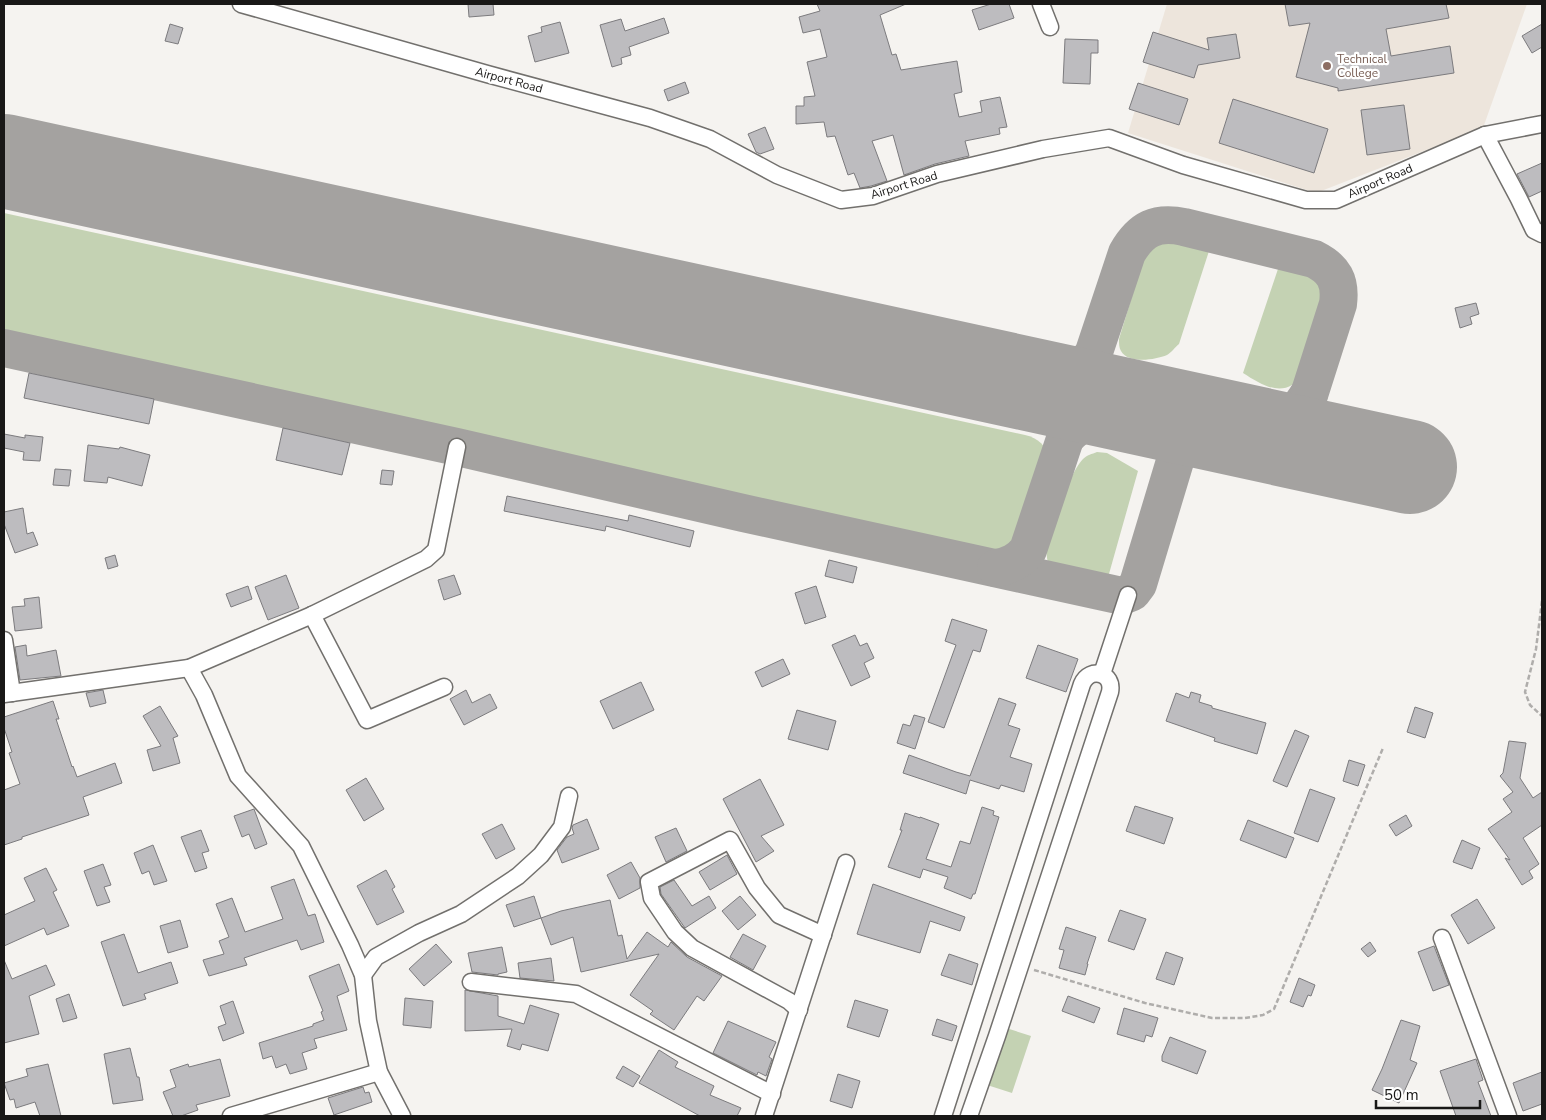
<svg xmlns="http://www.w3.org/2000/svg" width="1546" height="1120" font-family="'Nunito Sans',sans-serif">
	<rect width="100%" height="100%" fill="#f5f3f0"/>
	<polygon fill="#ede5dc" points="1167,4 1527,4 1483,128 1316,193 1128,133"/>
	<g fill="#c4d2b3">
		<path d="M4,213L1025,435C1038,438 1047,446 1049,459L1016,550L1009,555L994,556L4,340Z"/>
		<path d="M1172,240L1209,251L1179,344C1175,347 1171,353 1167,355C1155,360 1128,364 1121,351C1119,348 1119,344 1119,339L1144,257L1153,244Z"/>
		<path d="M1280,263C1308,271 1329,271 1328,306L1305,372C1286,400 1265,387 1243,373Z"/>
		<path d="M1097,452L1107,453L1138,471L1107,581C1091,579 1055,579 1048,562C1046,556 1047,548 1046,542C1054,522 1070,472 1083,459C1087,455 1092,454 1097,452Z"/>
		<polygon points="1003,1027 1031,1036 1012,1093 984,1084"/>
	</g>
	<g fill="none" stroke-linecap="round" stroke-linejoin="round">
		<g stroke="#a4a2a0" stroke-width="38">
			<polyline points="4,348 457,447 743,513 1122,596 1132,592 1138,584 1188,418"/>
			<path d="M1034,385C1060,380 1074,373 1093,356"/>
			<path d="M1235,429C1256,427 1282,425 1298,410C1302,405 1305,399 1309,394"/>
			<path d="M1066,437C1082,421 1099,412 1120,404C1104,388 1098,378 1093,356"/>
			<path d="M996,568C1010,566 1019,561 1028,550L1127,253C1141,229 1156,221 1184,227L1314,259C1334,269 1341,281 1338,304L1294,442"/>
		</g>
		<polyline stroke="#a4a2a0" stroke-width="94" points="4,161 1410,467"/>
	</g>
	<g fill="#bdbcbf" stroke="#7c7b7e">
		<polygon points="468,4 493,4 494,15 469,17"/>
		<polygon points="817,4 906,4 880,15 892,55 896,54 901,70 957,61 962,92 954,94 959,117 982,112 980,101 1000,97 1007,127 999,128 1000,134 965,141 969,156 935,164 904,175 893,135 872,141 887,181 871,186 860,188 854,173 848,175 835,136 827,137 824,122 796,124 796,106 804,106 804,97 815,96 807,62 827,57 820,29 803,33 799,17 820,11"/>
		<polygon points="991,4 1009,4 1014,18 979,30 972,10"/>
		<polygon points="1285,4 1446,4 1449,18 1386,29 1391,56 1450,46 1454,73 1338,91 1338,88 1296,77 1310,23 1289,26"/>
		<polygon points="664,18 669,33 629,47 631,55 621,58 622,64 612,67 600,25 621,19 625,31"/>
		<polygon points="560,22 569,53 535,62 528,36 542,32 541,27"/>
		<polygon points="170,24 183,28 178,44 165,41"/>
		<polygon points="1542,24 1542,47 1532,53 1522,36"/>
		<polygon points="1153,32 1209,50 1207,38 1236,34 1240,58 1198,65 1194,78 1143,62"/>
		<polygon points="1065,39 1098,40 1098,53 1091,53 1090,84 1063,83"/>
		<polygon points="685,82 689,93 668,101 664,90"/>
		<polygon points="1138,83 1188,99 1179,125 1129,109"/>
		<polygon points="1233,99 1328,129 1314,173 1219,143"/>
		<polygon points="1404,105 1410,149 1367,155 1361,110"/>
		<polygon points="765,127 774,149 760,154 756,152 748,134"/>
		<polygon points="1542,163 1542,191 1529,197 1517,174"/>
		<polygon points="1476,303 1479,314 1470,317 1472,324 1460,328 1455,308"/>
		<polygon points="29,373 154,399 149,424 24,398"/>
		<polygon points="283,428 350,443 342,475 276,460"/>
		<polygon points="4,434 25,438 25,435 43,437 40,461 23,460 24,452 4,448"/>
		<polygon points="88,445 119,449 120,447 150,455 142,486 108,477 107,483 84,481"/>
		<polygon points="55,469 71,470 69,486 53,485"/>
		<polygon points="382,470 394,471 392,485 380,484"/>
		<polygon points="507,496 628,521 629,515 694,531 690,547 606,526 605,531 504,511"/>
		<polygon points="23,508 27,534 33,532 38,545 15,553 4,524 4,512"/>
		<polygon points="115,555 118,566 108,569 105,558"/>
		<polygon points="829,560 857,567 853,583 825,576"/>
		<polygon points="286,575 299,608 268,620 255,587"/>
		<polygon points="454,575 461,594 444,600 438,580"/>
		<polygon points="248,586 252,599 231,607 226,594"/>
		<polygon points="816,586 826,617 805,624 795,593"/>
		<polygon points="39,597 42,628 15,631 12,607 25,606 24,599"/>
		<polygon points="952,619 987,630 980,652 973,650 944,728 928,722 956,645 945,641"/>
		<polygon points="855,635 860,646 867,643 874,658 864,663 870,677 851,686 832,645"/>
		<polygon points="26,645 27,656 56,650 61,676 20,680 15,647"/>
		<polygon points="1038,645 1078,659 1066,692 1026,678"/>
		<polygon points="783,659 790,674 762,687 755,672"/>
		<polygon points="641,682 654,710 613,729 600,701"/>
		<polygon points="103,690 106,703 90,707 86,693"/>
		<polygon points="466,690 472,703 490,694 497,708 464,725 450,699"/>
		<polygon points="1191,692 1201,695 1199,702 1212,706 1212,708 1266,723 1257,754 1214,741 1215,738 1166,721 1176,693 1189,698"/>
		<polygon points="999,698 1016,704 1008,725 1020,729 1010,757 1032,764 1024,792 1001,785 999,789 970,780 966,794 903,773 909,755 956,772 970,776"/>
		<polygon points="53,701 59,719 56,719 72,767 73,766 77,777 115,763 122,783 83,797 89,815 22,837 22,839 4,845 4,790 20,784 9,753 12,752 4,728 4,717"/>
		<polygon points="160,706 178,736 173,738 180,763 153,771 147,750 161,746 143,716"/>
		<polygon points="1415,707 1433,713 1425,738 1407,732"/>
		<polygon points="797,710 836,721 828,750 788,739"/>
		<polygon points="914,715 925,718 915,749 897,743 903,724 910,726"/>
		<polygon points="1295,730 1309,736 1287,787 1273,781"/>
		<polygon points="1509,741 1526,743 1520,778 1533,798 1542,792 1542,825 1523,838 1539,864 1529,871 1533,878 1522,885 1505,858 1510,860 1488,829 1512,812 1503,799 1513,792 1500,776 1503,773"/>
		<polygon points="1349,760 1365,765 1358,786 1343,781"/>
		<polygon points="366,778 384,809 364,821 346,790"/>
		<polygon points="760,779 784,825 761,836 774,851 756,862 723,799"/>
		<polygon points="1310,789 1335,798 1318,842 1294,833"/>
		<polygon points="1135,806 1173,818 1164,844 1126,831"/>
		<polygon points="982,807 994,811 993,815 999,817 975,894 973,894 971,899 944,888 948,877 923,869 920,878 888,867 902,830 900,830 905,813 920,818 920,817 939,824 926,859 951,867 960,841 970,844"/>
		<polygon points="254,809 267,844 255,849 249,834 242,837 234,816"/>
		<polygon points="1406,815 1412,826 1396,836 1389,825"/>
		<polygon points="587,819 599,849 562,863 557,850 567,837 574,834 572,828 573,825"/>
		<polygon points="1248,820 1294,838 1286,858 1240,840"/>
		<polygon points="502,824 515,849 496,859 482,834"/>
		<polygon points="676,828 687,851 666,862 655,837"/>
		<polygon points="201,830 209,851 202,853 207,868 195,872 181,837"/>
		<polygon points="1462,840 1480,848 1472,869 1453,862"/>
		<polygon points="153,845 167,881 154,885 149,871 142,874 134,853"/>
		<polygon points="727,855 737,874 710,890 699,872"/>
		<polygon points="631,862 640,878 640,888 619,899 607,875"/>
		<polygon points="103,864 111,885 104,887 110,902 97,906 84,871"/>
		<polygon points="46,868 57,890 53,892 69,926 47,935 44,928 4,946 4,915 35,901 24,878"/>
		<polygon points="386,870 395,887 392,889 404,912 377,925 357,886"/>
		<polygon points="294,879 308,916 315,914 324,942 301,950 297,940 244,958 247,965 209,976 203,960 224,954 219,941 229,937 216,904 232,898 245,932 283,919 271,887"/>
		<polygon points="674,880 692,906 709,896 716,908 685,928 661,894 660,887"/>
		<polygon points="873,884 965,917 960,931 930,921 920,953 857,934"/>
		<polygon points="534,896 541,918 514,927 506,905"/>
		<polygon points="740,896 756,915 738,930 722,911"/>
		<polygon points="1477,899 1495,928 1468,944 1451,915"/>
		<polygon points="610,900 618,936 622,935 627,959 647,932 668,947 671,942 687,957 722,976 704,1001 697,996 674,1030 650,1014 653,1011 630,995 659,954 581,972 573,937 551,945 541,918 561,911"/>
		<polygon points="1120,910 1146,919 1134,950 1108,941"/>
		<polygon points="180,920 188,947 168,953 160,926"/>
		<polygon points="1066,927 1096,937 1087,964 1088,964 1085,975 1059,968 1064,950 1059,949"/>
		<polygon points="124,934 138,973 171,962 178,983 144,994 146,999 123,1006 101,942"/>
		<polygon points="743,934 766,946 753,970 730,957"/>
		<polygon points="1370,942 1376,951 1368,957 1361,949"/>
		<polygon points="436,944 452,962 424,986 409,969"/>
		<polygon points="1434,946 1449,985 1433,991 1418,952"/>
		<polygon points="502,947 507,972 498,974 498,975 472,972 468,953"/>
		<polygon points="1166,952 1183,958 1174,985 1156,979"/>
		<polygon points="949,954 978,964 972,985 941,975"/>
		<polygon points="551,958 554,981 520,978 518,963"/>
		<polygon points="4,960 12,979 46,965 55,985 29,996 39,1034 4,1043"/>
		<polygon points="339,964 349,991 337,996 347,1030 314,1039 317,1048 302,1053 307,1069 290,1074 286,1064 276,1068 272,1056 263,1059 259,1043 313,1026 313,1024 324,1020 321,1012 323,1011 309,976"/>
		<polygon points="1299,978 1315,985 1311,996 1308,995 1303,1007 1290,1002"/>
		<polygon points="465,990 498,996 498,1016 524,1024 530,1005 559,1014 548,1051 522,1044 520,1050 507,1046 512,1029 465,1031"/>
		<polygon points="69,994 77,1018 63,1022 56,999"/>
		<polygon points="1068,996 1100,1008 1094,1023 1062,1011"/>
		<polygon points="405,998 433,1001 431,1028 403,1025"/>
		<polygon points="855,1000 888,1010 879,1037 847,1027"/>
		<polygon points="233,1001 244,1033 223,1041 218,1027 226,1024 220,1006"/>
		<polygon points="1124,1008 1158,1018 1152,1037 1146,1035 1144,1042 1117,1034"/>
		<polygon points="937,1019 957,1026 952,1041 932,1035"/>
		<polygon points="1401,1020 1420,1026 1410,1060 1417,1063 1399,1103 1372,1090 1382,1069"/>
		<polygon points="728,1021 776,1042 769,1057 772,1059 766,1076 758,1072 757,1075 713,1053"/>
		<polygon points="1170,1037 1206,1051 1197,1074 1162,1061 1162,1056"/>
		<polygon points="130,1048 137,1077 139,1077 143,1100 113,1104 104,1054"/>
		<polygon points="659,1050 678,1062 675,1067 714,1086 710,1095 741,1108 737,1116 700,1116 639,1083"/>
		<polygon points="220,1059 230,1096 196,1105 198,1110 181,1116 173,1116 163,1092 176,1087 170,1070 188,1064 189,1067"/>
		<polygon points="1476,1059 1483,1080 1478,1082 1491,1116 1456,1116 1440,1071"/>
		<polygon points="48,1064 61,1116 40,1116 35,1102 16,1108 14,1099 10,1100 4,1083 28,1076 26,1069"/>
		<polygon points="623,1066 640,1076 633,1087 616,1078"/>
		<polygon points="1542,1072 1542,1104 1523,1111 1513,1083"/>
		<polygon points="838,1074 860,1081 852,1108 830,1101"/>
		<polygon points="363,1087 365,1093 369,1092 372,1102 334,1115 328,1098"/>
	</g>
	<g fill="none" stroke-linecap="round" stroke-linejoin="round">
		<g stroke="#72706d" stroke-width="19">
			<g id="minor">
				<polyline points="241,4 487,74 650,118 710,139 777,175 841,200 873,196 937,174 1043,149 1109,138 1183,165 1306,200 1336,200 1485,135 1542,124"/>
				<polyline points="1041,4 1050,27"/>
				<polyline points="1485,135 1519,199 1534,230 1542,234"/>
				<polyline points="312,615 367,720 444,687"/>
				<polyline points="4,640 12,693"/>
				<polyline points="189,668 204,695 238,776 301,846 350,945 363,975 368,1021 379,1072 402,1116"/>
				<polyline points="1102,674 1128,595"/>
				<polyline points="4,694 189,668 312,615 426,559 436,550 457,447"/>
				<polyline points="1442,938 1508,1116"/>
				<polyline points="363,975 376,957 419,933 461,914 518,876 541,855 562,827 569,796"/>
				<polyline points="471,982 576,994 772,1094"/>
				<polyline points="799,1010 789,1001 692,948 675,932 652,898 649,882 730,840 757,888 779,915 823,935"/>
				<polyline points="231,1116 379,1072"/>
				<polyline points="764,1116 846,863"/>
				<path d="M943,1116L1082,684C1090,666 1114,673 1110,692L997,1036L969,1116"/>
			</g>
		</g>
		<g stroke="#afadab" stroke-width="2.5" stroke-dasharray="5 2.5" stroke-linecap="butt">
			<polyline points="1542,601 1536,649 1525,692 1530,705 1542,716"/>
			<polyline points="1034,970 1145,1003 1212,1018 1245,1018 1263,1015 1274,1009 1383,748"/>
		</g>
		<use href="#minor" stroke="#fff" stroke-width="16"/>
	</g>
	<circle fill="#8d6e63" stroke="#fff" stroke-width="2" cx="1327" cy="66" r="5"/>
	<g text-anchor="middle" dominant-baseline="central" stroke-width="4.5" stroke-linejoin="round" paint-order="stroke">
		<g font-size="12" fill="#785e54" stroke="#fff" text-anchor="start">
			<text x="1337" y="59">Technical<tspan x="1337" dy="14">College</tspan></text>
		</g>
		<g font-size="12" fill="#191817" stroke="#fff">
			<text transform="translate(509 80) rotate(15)">Airport Road</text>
			<text transform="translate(1380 181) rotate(-23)">Airport Road</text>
			<text transform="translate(904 185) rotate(-17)">Airport Road</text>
		</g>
	</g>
	<rect width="1546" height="1120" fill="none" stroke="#191817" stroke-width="10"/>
	<path d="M1376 1100v8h104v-8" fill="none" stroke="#191817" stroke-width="2.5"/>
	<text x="1384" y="1100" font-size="15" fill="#191817" stroke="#ffffff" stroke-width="4" paint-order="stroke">50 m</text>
</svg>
